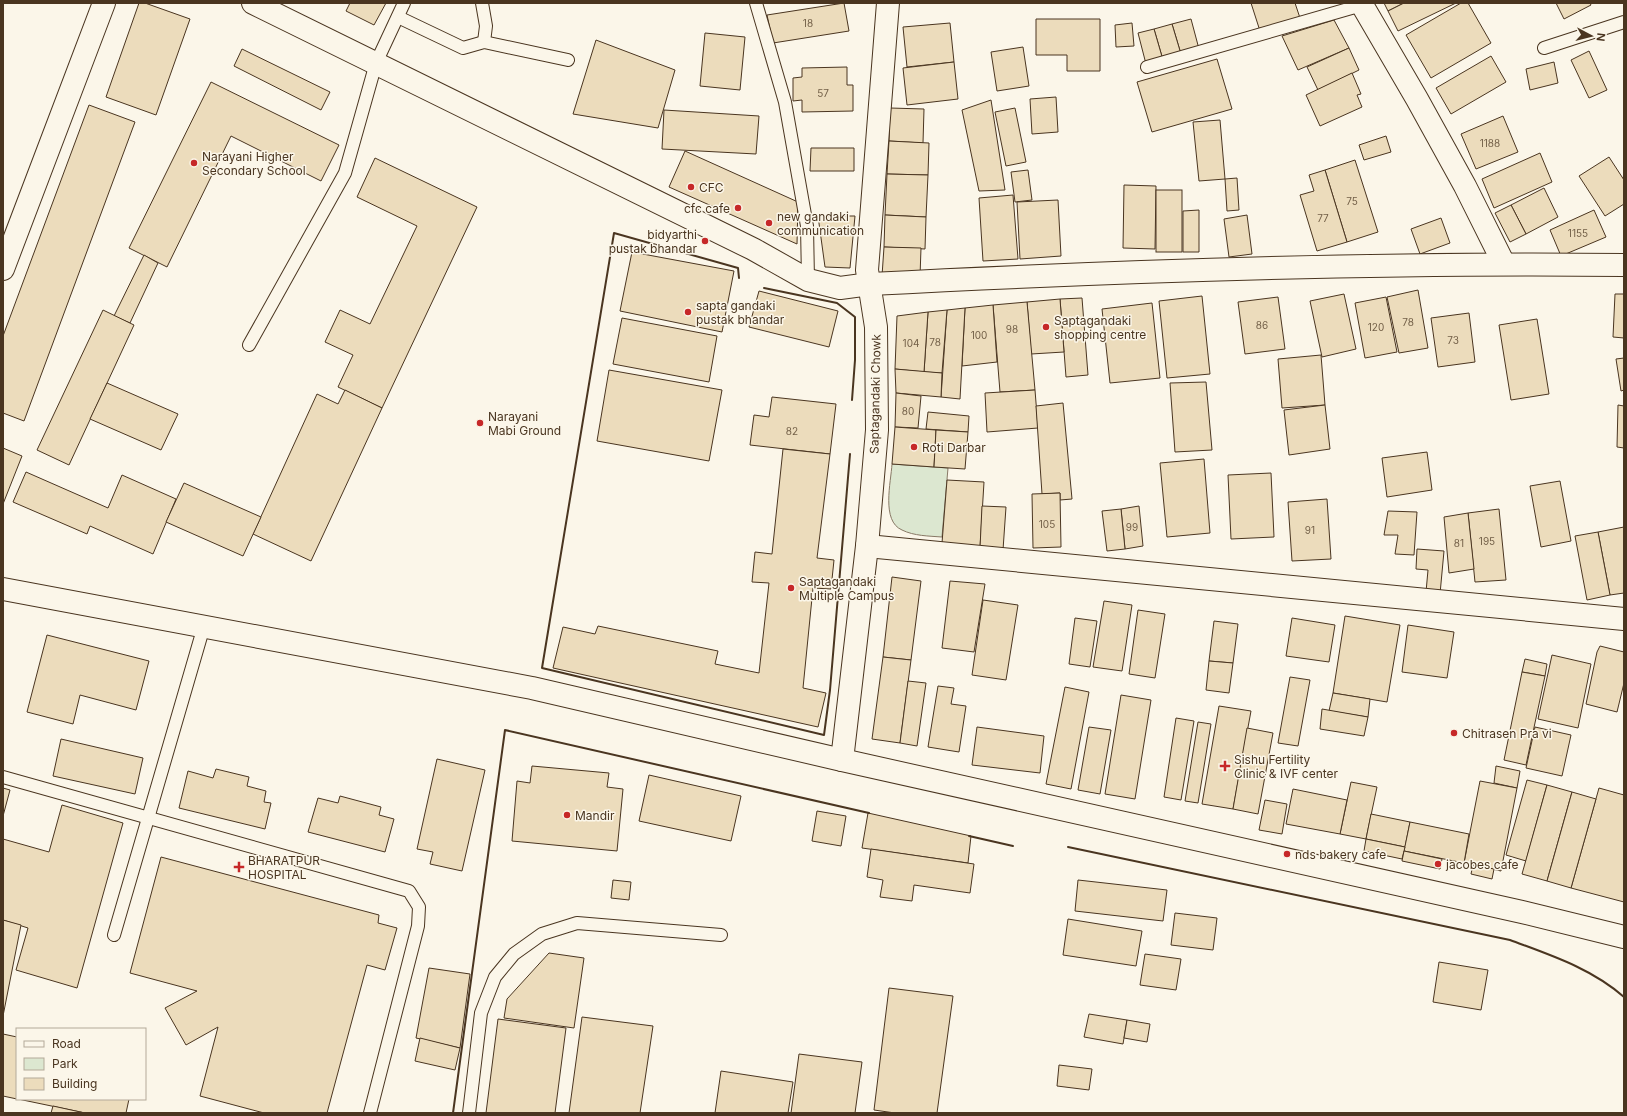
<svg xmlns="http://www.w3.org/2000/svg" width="1627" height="1116" font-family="Inter,sans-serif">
	<rect width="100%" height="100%" fill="#fbf6e9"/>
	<path fill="#dce7d0" stroke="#887966" d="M892,464L948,468L942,537C929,536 914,536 902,530C881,521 891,482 892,464Z"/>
	<g fill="#ecdcbc" stroke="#4a3520">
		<polygon points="139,3 145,3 190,19 156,115 106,97"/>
		<polygon points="350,3 386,3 374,25 346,11"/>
		<polygon points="844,3 849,31 773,43 767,15"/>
		<polygon points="1251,3 1295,3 1300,18 1260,31"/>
		<polygon points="1384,3 1404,3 1388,11"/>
		<polygon points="1404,3 1456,3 1398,31 1388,11"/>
		<polygon points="1461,3 1468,3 1491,43 1431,78 1406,35"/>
		<polygon points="1556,3 1590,3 1591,5 1564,19"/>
		<polygon points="1036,19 1100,19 1100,71 1067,71 1067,55 1036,55"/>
		<polygon points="1191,19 1199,49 1181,54 1172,24"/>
		<polygon points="1334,20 1349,48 1298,70 1282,36"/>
		<polygon points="950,23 954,62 907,67 903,27"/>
		<polygon points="1132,23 1134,46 1116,47 1115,25"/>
		<polygon points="1172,24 1181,54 1163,60 1154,29"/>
		<polygon points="1154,29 1163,60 1146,64 1138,33"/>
		<polygon points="705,33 745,37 740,90 700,86"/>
		<polygon points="596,40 675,70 658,128 573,114"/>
		<polygon points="1023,47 1029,86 997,91 991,52"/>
		<polygon points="1349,48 1359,70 1318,90 1307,67"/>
		<polygon points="242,49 330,92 321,110 234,66"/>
		<polygon points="1589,51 1607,90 1589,98 1571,60"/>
		<polygon points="1491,56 1506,82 1451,114 1436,88"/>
		<polygon points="1217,59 1232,109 1152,132 1137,82"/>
		<polygon points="954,62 958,99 907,105 903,68"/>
		<polygon points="1554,62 1558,83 1530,90 1526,69"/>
		<polygon points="847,67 847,85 853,85 853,111 802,112 802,100 793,101 793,78 802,77 802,68"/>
		<polygon points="1352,73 1361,94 1357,95 1362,107 1320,126 1306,95"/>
		<polygon points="211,82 339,145 321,181 231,136 167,267 129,248"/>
		<polygon points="1056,97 1058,132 1032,134 1030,99"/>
		<polygon points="991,100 1005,190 979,191 962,110"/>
		<polygon points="89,105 135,122 24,421 3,413 3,336"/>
		<polygon points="890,108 924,109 923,143 889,141"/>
		<polygon points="1015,108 1026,162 1006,166 995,112"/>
		<polygon points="664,110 759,116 756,154 662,149"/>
		<polygon points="1503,116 1518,152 1476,169 1461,134"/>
		<polygon points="1220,120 1225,179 1199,181 1193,122"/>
		<polygon points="1386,136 1391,152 1364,160 1359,145"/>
		<polygon points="889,141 929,143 928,175 887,174"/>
		<polygon points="811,148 854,148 854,171 810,171"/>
		<polygon points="685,151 798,202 797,244 669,187"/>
		<polygon points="1540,153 1552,182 1494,208 1482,179"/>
		<polygon points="1609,157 1624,180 1624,204 1605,216 1579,176"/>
		<polygon points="375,158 477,207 382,408 338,387 353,355 325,342 340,310 370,324 417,226 357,197"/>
		<polygon points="1355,160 1378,232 1347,242 1325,170"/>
		<polygon points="1028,170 1032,200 1015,202 1011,172"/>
		<polygon points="1325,170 1347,242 1317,251 1300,195 1314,191 1309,175"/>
		<polygon points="887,174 928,175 926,217 885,215"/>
		<polygon points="1237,178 1239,210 1227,211 1225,179"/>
		<polygon points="1124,185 1156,186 1155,249 1123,248"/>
		<polygon points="1544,188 1558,217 1526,234 1511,205"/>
		<rect x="1156" y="190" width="26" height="62"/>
		<polygon points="1013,195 1018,259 983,261 979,198"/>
		<polygon points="1058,200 1061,256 1020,259 1017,202"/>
		<polygon points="1511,205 1526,234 1510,242 1495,213"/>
		<polygon points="1199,210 1199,252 1183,252 1183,211"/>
		<polygon points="1594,210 1606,237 1561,256 1550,230"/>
		<polygon points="885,215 926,217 925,249 884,247"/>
		<polygon points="1247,215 1252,254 1229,257 1224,219"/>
		<polygon points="818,216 855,216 850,268 825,267"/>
		<polygon points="1441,218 1450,243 1420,254 1411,229"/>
		<polygon points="884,247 921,248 920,277 882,276"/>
		<polygon points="632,252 734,271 722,332 620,311"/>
		<polygon points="144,255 158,263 130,323 114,316"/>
		<polygon points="1418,290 1428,348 1399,353 1387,297"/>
		<polygon points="759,291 838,311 829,347 749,327"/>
		<polygon points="1344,294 1356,349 1322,357 1310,301"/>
		<polygon points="1615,294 1624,294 1624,338 1613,337"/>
		<polygon points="1202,296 1210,374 1167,378 1159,301"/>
		<polygon points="1278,297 1285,349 1245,354 1238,302"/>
		<polygon points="1386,297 1397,352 1365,358 1355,303"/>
		<polygon points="1082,298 1088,375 1066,377 1060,299"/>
		<polygon points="1060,299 1064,352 1031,354 1027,302"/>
		<polygon points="1027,302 1035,390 1000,392 993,305"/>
		<polygon points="1152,303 1160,378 1110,383 1102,309"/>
		<polygon points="993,305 997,362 962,366 965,308"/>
		<polygon points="965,308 960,399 941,397 947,310"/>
		<polygon points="103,310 134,325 69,465 37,450"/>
		<polygon points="947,310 942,373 924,372 928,312"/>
		<polygon points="928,312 924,372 895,369 897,316"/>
		<polygon points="1469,313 1475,362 1438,367 1431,318"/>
		<polygon points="622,318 717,336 709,382 613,364"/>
		<polygon points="1537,319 1549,394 1511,400 1499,325"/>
		<polygon points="1321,355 1325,405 1282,408 1278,359"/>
		<polygon points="1624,358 1624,390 1621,391 1616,359"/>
		<polygon points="895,369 942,373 941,397 896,393"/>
		<polygon points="609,370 722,390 709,461 597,441"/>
		<polygon points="1206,382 1212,450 1175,452 1170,383"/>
		<polygon points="107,383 178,414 161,450 90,419"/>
		<polygon points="345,390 382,408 311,561 253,534 317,394 338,404"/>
		<polygon points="1035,390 1038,428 987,432 985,393"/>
		<polygon points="896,393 921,396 918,428 895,427"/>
		<polygon points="772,397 836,404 830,454 750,445 754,415 769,417"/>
		<polygon points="1063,403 1072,499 1060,500 1060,493 1042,494 1036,406"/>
		<polygon points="1325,405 1330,449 1289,455 1284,410"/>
		<polygon points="1618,405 1624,406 1624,448 1617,447"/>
		<polygon points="928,412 969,416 968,432 926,429"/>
		<polygon points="895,427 936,430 934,467 892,464"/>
		<polygon points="936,430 968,432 965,469 934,467"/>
		<polygon points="3,448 22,456 3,504"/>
		<polygon points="783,449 830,454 817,558 834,560 831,589 813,588 803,688 826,693 818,727 553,668 563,627 595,634 598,626 718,651 715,664 759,673 769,583 752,582 755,552 772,554"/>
		<polygon points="1427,452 1432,490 1387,497 1382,458"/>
		<polygon points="1204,459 1210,533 1167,537 1160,463"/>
		<polygon points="26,472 108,508 122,475 176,499 153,554 90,526 87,534 13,502"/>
		<polygon points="1271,473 1274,537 1231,539 1228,475"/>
		<polygon points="947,480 984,482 980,548 942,543"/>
		<polygon points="1560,481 1571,541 1541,547 1530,486"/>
		<polygon points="184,483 261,517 243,556 166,522"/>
		<polygon points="1060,493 1061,547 1033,548 1032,494"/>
		<polygon points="1327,499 1331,559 1292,561 1288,502"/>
		<polygon points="982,506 1006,507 1003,550 980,548"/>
		<polygon points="1139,506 1143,546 1125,549 1121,509"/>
		<polygon points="1121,509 1125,549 1107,551 1102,511"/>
		<polygon points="1499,509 1506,580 1475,582 1468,513"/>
		<polygon points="1388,511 1417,512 1414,555 1395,554 1398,535 1384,535"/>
		<polygon points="1468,513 1474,569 1449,573 1444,517"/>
		<polygon points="1624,527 1624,593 1610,595 1598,532"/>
		<polygon points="1598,532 1610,595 1587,600 1575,536"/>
		<polygon points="1417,549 1444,551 1440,594 1426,592 1428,570 1416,569"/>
		<polygon points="892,577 921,581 911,660 883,657"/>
		<polygon points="950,581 985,584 974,652 942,648"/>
		<polygon points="983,600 1018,605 1006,680 972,675"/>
		<polygon points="1104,601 1132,605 1122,671 1093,667"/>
		<polygon points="1138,610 1165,614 1155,678 1129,674"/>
		<polygon points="1345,616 1400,625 1387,702 1333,693"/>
		<polygon points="1075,618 1097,621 1090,667 1069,664"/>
		<polygon points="1292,618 1335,625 1329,662 1286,656"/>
		<polygon points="1214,621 1238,624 1233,663 1209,661"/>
		<polygon points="1408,625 1454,632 1447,678 1402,672"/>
		<polygon points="47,635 149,661 136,710 80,695 73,724 27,712"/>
		<polygon points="1600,646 1624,652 1624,683 1617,712 1586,704 1597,652"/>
		<polygon points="1552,655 1591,664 1578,728 1538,719"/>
		<polygon points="883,657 911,660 900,743 872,739"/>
		<polygon points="1525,659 1547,664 1545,676 1522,672"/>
		<polygon points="1209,661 1233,663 1229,693 1206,690"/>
		<polygon points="1522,672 1545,676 1526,765 1504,760"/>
		<polygon points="1290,677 1310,680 1298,746 1278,743"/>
		<polygon points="908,681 926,683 917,746 900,743"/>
		<polygon points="938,686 954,688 951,704 966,706 959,752 928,747"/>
		<polygon points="1065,687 1089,692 1071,789 1046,784"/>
		<polygon points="1333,693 1370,699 1368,717 1329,711"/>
		<polygon points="1121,695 1151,700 1135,799 1105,794"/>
		<polygon points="1219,706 1251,711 1233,809 1202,804"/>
		<polygon points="1322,709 1368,717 1364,736 1320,729"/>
		<polygon points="1176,718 1194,721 1181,800 1164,797"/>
		<polygon points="1198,722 1211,724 1198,803 1185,801"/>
		<polygon points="977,727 1044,736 1040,773 972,765"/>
		<polygon points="1089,727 1111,730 1100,794 1078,790"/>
		<polygon points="1535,727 1571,735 1562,776 1526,768"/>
		<polygon points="1247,728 1273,733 1258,814 1233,809"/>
		<polygon points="61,739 143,758 135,794 53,776"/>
		<polygon points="437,759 485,770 462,871 430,864 433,852 417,849"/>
		<polygon points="532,766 609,773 607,787 623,789 617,851 512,841 517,781 530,783"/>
		<polygon points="1496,766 1520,771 1517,788 1494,783"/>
		<polygon points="216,769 249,777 247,786 266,791 264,802 271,803 265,829 179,808 188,771 213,778"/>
		<polygon points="649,775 741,796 731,841 639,821"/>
		<polygon points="1527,780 1547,785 1526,861 1506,855"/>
		<polygon points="1480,781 1517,788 1501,871 1464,863"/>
		<polygon points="1351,782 1377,787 1366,839 1340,834"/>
		<polygon points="1547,785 1572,792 1547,881 1522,874"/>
		<polygon points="3,788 10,790 3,816"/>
		<polygon points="1599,788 1624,795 1624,902 1571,888"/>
		<polygon points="1293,789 1347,800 1340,834 1286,824"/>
		<polygon points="1572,792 1596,799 1571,888 1547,881"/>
		<polygon points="340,796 381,807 379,815 394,819 385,852 308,832 318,798 338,803"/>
		<polygon points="1265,800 1287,804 1282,834 1259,830"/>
		<polygon points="62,805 123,823 77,988 16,970 28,928 3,920 3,839 49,852"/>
		<polygon points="817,811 846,816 841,846 812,841"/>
		<polygon points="868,813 971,836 968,863 862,848"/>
		<polygon points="1371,814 1410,822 1405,847 1366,839"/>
		<polygon points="1410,822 1469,834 1464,863 1404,851"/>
		<polygon points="1366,839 1405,847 1402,859 1364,851"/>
		<polygon points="871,849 974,864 970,893 914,885 912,901 880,897 883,880 867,877"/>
		<polygon points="1404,851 1442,859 1440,869 1402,861"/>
		<polygon points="161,857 379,915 378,923 397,928 385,970 367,965 327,1113 264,1113 200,1096 218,1027 186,1045 165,1008 197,991 130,973"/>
		<polygon points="1473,865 1494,869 1492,879 1471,874"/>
		<polygon points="613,880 631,882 629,900 611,898"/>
		<polygon points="1078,880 1167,890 1163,921 1075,911"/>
		<polygon points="1175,913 1217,918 1213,950 1171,945"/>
		<polygon points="1068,919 1142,931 1136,966 1063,955"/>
		<polygon points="3,920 21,925 3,1016"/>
		<polygon points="549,953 584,958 574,1028 504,1018 507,999"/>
		<polygon points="1145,954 1181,959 1176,990 1140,985"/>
		<polygon points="1439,962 1488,970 1481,1010 1433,1002"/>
		<polygon points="429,968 470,974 460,1048 416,1038"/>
		<polygon points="889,988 953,996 937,1113 895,1113 874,1110"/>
		<polygon points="1089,1014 1127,1020 1123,1044 1084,1037"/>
		<polygon points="582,1017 653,1026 640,1113 569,1113"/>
		<polygon points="498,1019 566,1028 555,1113 486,1113"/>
		<polygon points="1127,1020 1150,1024 1147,1042 1124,1038"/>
		<polygon points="3,1034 17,1037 17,1099 3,1096"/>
		<polygon points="420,1038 460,1048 455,1070 415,1061"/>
		<polygon points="799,1054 862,1062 855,1113 791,1113"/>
		<polygon points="1059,1065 1092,1069 1089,1090 1057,1086"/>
		<polygon points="721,1071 793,1082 788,1113 715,1113"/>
		<polygon points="18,1099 129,1099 126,1113 85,1113"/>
		<polygon points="53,1106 85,1113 51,1113"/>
	</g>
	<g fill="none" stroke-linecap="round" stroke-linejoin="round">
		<g stroke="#4a3520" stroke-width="14">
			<g id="service">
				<polyline points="482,3 486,26 484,42"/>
				<polyline points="756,3 785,102 807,226 808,280"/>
				<polyline points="398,17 463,48 484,42 568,60"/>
				<polyline points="1544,48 1624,22"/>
				<polyline points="1147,67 1362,5"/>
				<polyline points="249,345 345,173 376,63 404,3"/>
				<polyline points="3,777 409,891 419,907 418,926 370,1113"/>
				<polyline points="114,935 204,626"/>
				<polyline points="469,1113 481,1013 495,977 514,954 542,934 577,923 721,935"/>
			</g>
		</g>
		<g stroke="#4a3520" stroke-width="24">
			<g id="minor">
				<path d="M253,3L753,249L808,280L840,288L870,284C1121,271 1373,262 1624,265"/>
				<polyline points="1361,3 1417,99 1465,186 1504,264"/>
				<polyline points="3,269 104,3"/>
				<polyline points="867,546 1624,619"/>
				<polyline points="3,589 532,688 842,760 1522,912 1624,937"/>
				<polyline points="842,760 867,546 877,430 876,327 867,270 888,3"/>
			</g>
		</g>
		<use href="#service" stroke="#fbf6e9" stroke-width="12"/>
		<use href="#minor" stroke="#fbf6e9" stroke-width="22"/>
		<g stroke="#4a3520" stroke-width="2">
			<polyline points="739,278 738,268 614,233 542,668 824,735 830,690 850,454"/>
			<polyline points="764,288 837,303 855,317 855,360 852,400"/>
			<polyline points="969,836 1013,846"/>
			<path d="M1068,847L1510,940C1550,955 1591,968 1624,997"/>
			<polyline points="453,1113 505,730 869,813"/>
		</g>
	</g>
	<g fill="#c62828" stroke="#fbf6e9" stroke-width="1.5">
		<circle cx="194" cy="163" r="4"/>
		<circle cx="691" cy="187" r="4"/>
		<circle cx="738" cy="208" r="4"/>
		<circle cx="769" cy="223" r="4"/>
		<circle cx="705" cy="241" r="4"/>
		<circle cx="688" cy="312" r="4"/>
		<circle cx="1046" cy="327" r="4"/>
		<circle cx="480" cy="423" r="4"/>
		<circle cx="914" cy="447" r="4"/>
		<circle cx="791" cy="588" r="4"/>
		<circle cx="1454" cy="733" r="4"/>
		<path d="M1223 760h4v4h4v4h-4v4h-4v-4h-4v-4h4z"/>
		<circle cx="567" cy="815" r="4"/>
		<circle cx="1287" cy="854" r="4"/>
		<circle cx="1438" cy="864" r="4"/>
		<path d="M237 861h4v4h4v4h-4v4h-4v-4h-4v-4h4z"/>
	</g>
	<g text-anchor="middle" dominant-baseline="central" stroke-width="3" stroke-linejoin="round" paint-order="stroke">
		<g font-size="10" fill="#725f47">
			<text x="808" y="23">18</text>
			<text x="823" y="93">57</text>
			<text x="1490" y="143">1188</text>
			<text x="1352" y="201">75</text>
			<text x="1323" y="218">77</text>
			<text x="1578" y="233">1155</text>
			<text x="1408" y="322">78</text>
			<text x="1262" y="325">86</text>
			<text x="1376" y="327">120</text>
			<text x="1012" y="329">98</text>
			<text x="979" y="335">100</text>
			<text x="1453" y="340">73</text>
			<text x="935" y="342">78</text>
			<text x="911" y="343">104</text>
			<text x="908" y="411">80</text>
			<text x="792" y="431">82</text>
			<text x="1047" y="524">105</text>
			<text x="1132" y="527">99</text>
			<text x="1310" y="530">91</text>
			<text x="1487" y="541">195</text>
			<text x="1459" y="543">81</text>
		</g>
		<g font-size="12" fill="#4a3520" stroke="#fbf6e9" text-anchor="start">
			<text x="202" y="156">Narayani Higher<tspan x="202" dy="14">Secondary School</tspan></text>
			<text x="699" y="187">CFC</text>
			<text x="730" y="208" text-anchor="end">cfc cafe</text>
			<text x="777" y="216">new gandaki<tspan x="777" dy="14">communication</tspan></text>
			<text x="697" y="234" text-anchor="end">bidyarthi<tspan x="697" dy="14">pustak bhandar</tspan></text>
			<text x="696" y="305">sapta gandaki<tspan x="696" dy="14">pustak bhandar</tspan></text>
			<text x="1054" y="320">Saptagandaki<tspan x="1054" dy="14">shopping centre</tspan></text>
			<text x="488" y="416">Narayani<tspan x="488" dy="14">Mabi Ground</tspan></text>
			<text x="922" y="447">Roti Darbar</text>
			<text x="799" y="581">Saptagandaki<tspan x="799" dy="14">Multiple Campus</tspan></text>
			<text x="1462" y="733">Chitrasen Pra vi</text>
			<text x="1234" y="759">Sishu Fertility<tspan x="1234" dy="14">Clinic &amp; IVF center</tspan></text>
			<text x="575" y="815">Mandir</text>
			<text x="1295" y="854">nds bakery cafe</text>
			<text x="248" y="860">BHARATPUR<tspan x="248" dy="14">HOSPITAL</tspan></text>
			<text x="1446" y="864">jacobes cafe</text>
		</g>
		<g font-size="12" fill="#4a3520" stroke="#fbf6e9">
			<text transform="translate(875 394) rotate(-89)">Saptagandaki Chowk</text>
		</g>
	</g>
	<rect width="1627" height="1116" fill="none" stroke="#4a3520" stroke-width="8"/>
	<rect x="16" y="1028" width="130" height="72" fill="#fbf6e9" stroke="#b4a999"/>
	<rect x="24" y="1041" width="20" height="6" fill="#fbf6e9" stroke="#b4a999"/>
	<text x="52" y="1048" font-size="12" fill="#4a3520">Road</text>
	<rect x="24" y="1058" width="20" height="12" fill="#dce7d0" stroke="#b4a999"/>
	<text x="52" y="1068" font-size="12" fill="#4a3520">Park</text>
	<rect x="24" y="1078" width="20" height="12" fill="#ecdcbc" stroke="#b4a999"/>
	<text x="52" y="1088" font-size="12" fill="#4a3520">Building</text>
	<g transform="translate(1591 36) rotate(97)" stroke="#fbf6e9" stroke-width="3" paint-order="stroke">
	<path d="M0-3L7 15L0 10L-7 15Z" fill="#4a3520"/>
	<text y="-6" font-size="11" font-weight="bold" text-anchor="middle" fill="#4a3520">N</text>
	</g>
</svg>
